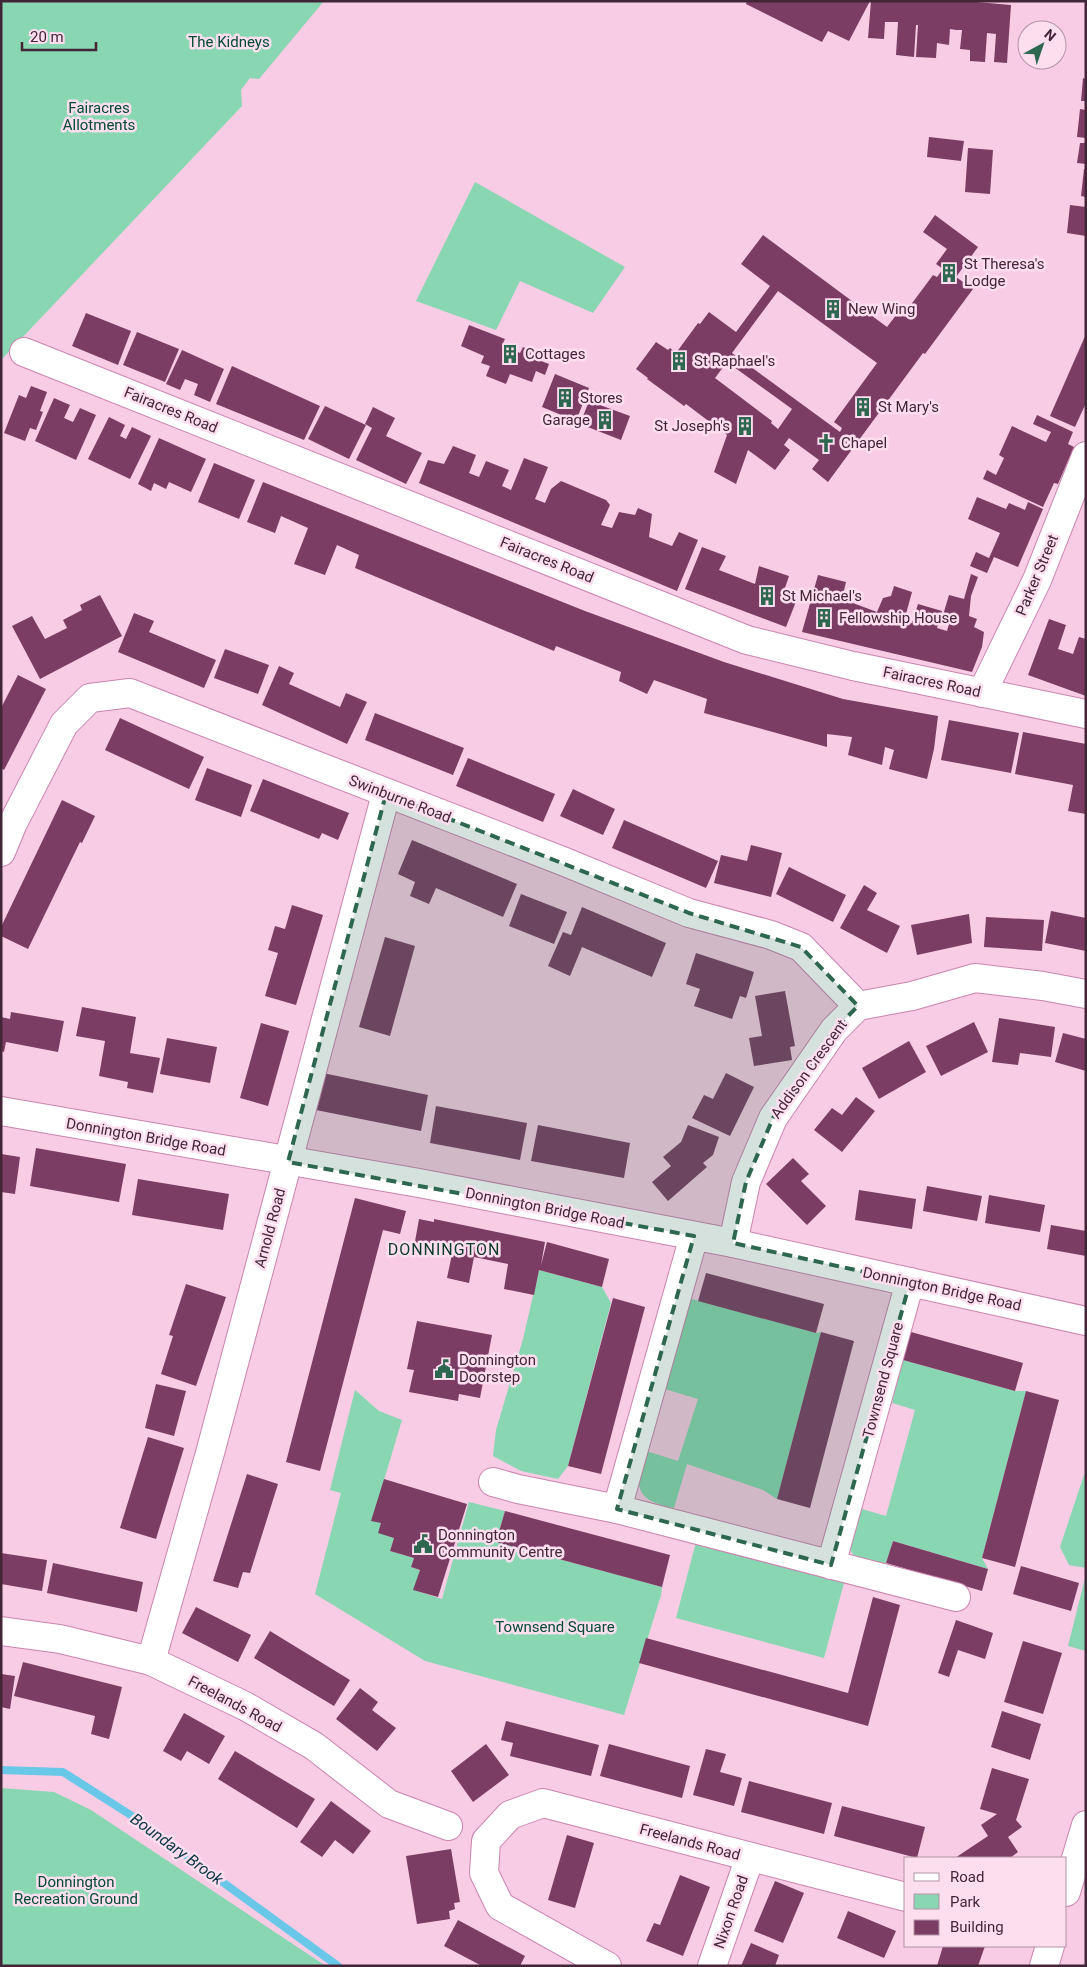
<svg xmlns="http://www.w3.org/2000/svg" width="1087" height="1967" font-family="Roboto,sans-serif">
	<rect width="100%" height="100%" fill="#f9cce5"/>
	<g fill="#89d6b2">
		<polygon points="1,1 324,1 259,79 250,78 241,90 242,106 1,360"/>
		<polygon points="475,182 625,267 593,313 520,281 496,330 416,301"/>
		<polygon points="539,1270 602,1287 611,1303 568,1466 558,1479 521,1471 493,1456 496,1430 523,1339"/>
		<path d="M688,1298L816,1333L821,1332L777,1499L763,1490L687,1464L674,1508C632,1500 637,1485 640,1449L678,1461L698,1399L658,1387Z"/>
		<polygon points="903,1360 1015,1391 1026,1391 982,1558 988,1569 893,1541 886,1563 873,1565 856,1559 849,1548 852,1515 862,1509 886,1516 915,1410 892,1403"/>
		<polygon points="355,1390 379,1411 402,1420 372,1520 381,1523 394,1538 390,1551 414,1558 411,1567 420,1570 414,1590 442,1599 469,1502 505,1511 496,1542 662,1587 661,1595 624,1715 425,1661 315,1594 341,1493 330,1490"/>
		<polygon points="1086,1469 1086,1568 1069,1565 1060,1547"/>
		<polygon points="696,1542 845,1579 824,1658 676,1618"/>
		<polygon points="1086,1574 1086,1651 1068,1646"/>
		<polygon points="1,1788 54,1792 91,1810 326,1966 1,1966"/>
	</g>
	<g fill="none" stroke-linecap="round" stroke-linejoin="round">
		<polyline stroke="#69c7e8" stroke-width="8" points="1,1770 63,1772 129,1814 338,1966"/>
	</g>
	<g fill="#7c3d64" fill-rule="evenodd">
		<polygon points="747,1 870,1 849,41 828,31 822,42 746,4"/>
		<polygon points="871,1 965,1 1011,5 1007,63 994,62 996,34 987,33 985,62 970,61 970,50 960,49 962,30 956,30 950,29 949,45 937,43 936,58 916,57 918,25 916,25 914,57 896,55 898,22 885,22 884,39 868,38"/>
		<polygon points="1083,78 1086,79 1086,101 1081,101"/>
		<polygon points="1080,109 1086,110 1086,138 1077,137"/>
		<polygon points="929,137 964,141 961,161 927,157"/>
		<polygon points="1080,143 1086,143 1086,164 1077,163"/>
		<polygon points="968,148 993,150 990,194 965,192"/>
		<polygon points="1084,169 1086,169 1086,197 1081,196"/>
		<polygon points="1070,205 1086,207 1086,236 1067,233"/>
		<path d="M935,215L978,247L956,277L973,289L925,354L923,353L828,482L812,469L819,460L789,438L784,445L790,450L775,470L748,450L736,484L714,472L727,435L686,404L684,406L647,379L648,378L636,369L656,342L668,350L670,348L676,353L698,323L700,324L709,312L736,332L770,286L741,264L763,235L887,327L903,306L907,310L933,275L937,277L943,269L936,264L947,249L923,232ZM778,291L877,363L834,422L842,428L840,432L732,353ZM727,362L792,409L778,429L771,423L772,421L715,378Z"/>
		<polygon points="86,313 131,331 118,365 72,346"/>
		<polygon points="469,325 505,339 502,345 520,353 523,347 543,355 541,361 549,364 545,375 536,371 532,382 510,374 506,384 486,376 490,366 481,363 484,356 461,346"/>
		<polygon points="137,332 179,349 165,382 123,365"/>
		<polygon points="1086,334 1086,403 1075,427 1050,416"/>
		<polygon points="182,350 224,369 210,402 194,395 198,384 185,379 180,390 166,384"/>
		<polygon points="232,366 320,406 304,440 216,404"/>
		<polygon points="555,374 589,388 576,421 542,407"/>
		<polygon points="31,386 47,392 40,411 43,412 36,430 30,428 25,441 4,433 19,395 26,398"/>
		<polygon points="54,398 70,405 64,418 73,422 80,408 96,415 76,460 35,441"/>
		<polygon points="589,401 630,416 621,440 580,424"/>
		<polygon points="325,406 366,425 349,459 308,439"/>
		<polygon points="373,407 395,418 386,436 422,453 406,484 356,460 372,428 365,424"/>
		<polygon points="1037,415 1073,432 1068,444 1074,447 1058,484 1054,483 1043,507 983,479 987,470 996,475 1004,458 999,455 1012,426 1046,442 1051,432 1033,424"/>
		<polygon points="109,417 125,425 120,436 126,439 132,427 151,436 130,479 88,459"/>
		<polygon points="159,438 206,459 191,492 169,482 166,489 154,483 151,491 138,484"/>
		<polygon points="453,446 476,455 469,473 479,477 486,461 509,470 502,486 511,490 524,458 548,467 535,499 545,503 551,489 561,481 606,500 610,505 601,525 612,528 619,512 635,515 638,508 652,514 649,537 672,546 679,532 698,540 677,591 419,483 428,460 444,464"/>
		<polygon points="214,463 255,480 239,519 198,502"/>
		<polygon points="263,482 585,611 724,662 843,699 938,716 934,749 927,779 889,769 894,750 885,747 882,765 848,755 852,737 827,734 827,747 704,713 707,699 654,680 647,694 619,681 621,672 556,646 554,651 355,568 359,555 337,545 325,575 294,564 308,528 281,516 275,533 247,522"/>
		<polygon points="977,497 1006,509 1009,503 1025,510 1028,502 1043,509 1018,567 994,557 987,573 970,566 976,552 989,558 1000,533 968,519"/>
		<polygon points="702,547 726,556 719,570 755,584 759,566 789,576 783,594 797,599 786,627 685,589"/>
		<polygon points="971,574 978,577 971,596 969,616 977,619 974,627 984,632 982,647 972,672 802,632 818,575 846,582 842,599 877,612 883,598 891,596 894,586 912,592 904,621 912,623 918,604 942,611 937,628 947,631 951,617 943,615 949,595 964,599"/>
		<polygon points="100,595 122,636 40,679 12,626 32,616 45,639 67,628 63,620 82,610 80,605"/>
		<polygon points="134,613 154,621 149,632 216,660 204,688 118,652"/>
		<polygon points="1049,619 1066,625 1058,649 1073,654 1079,637 1086,639 1086,696 1028,675"/>
		<polygon points="225,649 269,665 258,694 214,678"/>
		<polygon points="279,666 294,673 289,684 340,707 346,693 367,702 347,744 262,705"/>
		<polygon points="18,675 46,689 4,770 1,768 1,708"/>
		<polygon points="375,713 464,748 453,775 365,740"/>
		<polygon points="120,718 204,757 189,789 105,750"/>
		<polygon points="949,720 1019,733 1011,773 941,760"/>
		<polygon points="1023,732 1086,744 1086,814 1068,811 1073,785 1015,774"/>
		<polygon points="468,758 555,794 543,822 456,786"/>
		<polygon points="207,768 252,785 241,817 195,800"/>
		<polygon points="263,779 349,813 338,840 322,833 319,839 250,811"/>
		<polygon points="573,789 615,809 603,835 560,816"/>
		<polygon points="62,800 95,816 82,843 80,842 28,949 1,936 1,927"/>
		<polygon points="624,820 718,861 706,888 612,848"/>
		<polygon points="412,840 517,884 503,917 436,888 429,904 410,896 415,882 398,874"/>
		<polygon points="751,845 782,853 771,897 714,883 721,855 747,861"/>
		<polygon points="789,867 846,895 833,922 776,894"/>
		<polygon points="864,885 877,893 867,910 900,926 887,953 840,928"/>
		<polygon points="521,894 567,912 554,944 509,926"/>
		<polygon points="292,905 323,915 296,1005 265,996 278,953 268,950 275,926 285,929"/>
		<polygon points="582,907 666,943 652,977 582,947 570,976 548,966 563,932 571,935"/>
		<polygon points="1051,911 1086,918 1086,951 1045,943"/>
		<polygon points="969,914 972,943 917,955 911,925"/>
		<polygon points="986,917 1044,920 1042,951 984,947"/>
		<polygon points="385,937 415,946 390,1036 359,1027"/>
		<polygon points="696,953 754,972 746,998 740,996 732,1019 694,1006 700,989 686,984"/>
		<polygon points="785,991 795,1046 790,1047 792,1060 754,1066 749,1038 762,1036 755,996"/>
		<polygon points="82,1007 136,1017 130,1053 160,1058 153,1093 127,1088 128,1082 99,1076 105,1041 76,1036"/>
		<polygon points="11,1012 64,1021 58,1052 6,1042 4,1052 1,1051 1,1017 10,1019"/>
		<polygon points="999,1018 1055,1027 1051,1057 1020,1053 1018,1065 992,1062"/>
		<polygon points="974,1022 988,1052 941,1076 926,1046"/>
		<polygon points="261,1023 289,1031 268,1106 240,1098"/>
		<polygon points="1063,1033 1086,1039 1086,1071 1055,1062"/>
		<polygon points="167,1038 217,1047 210,1083 160,1074"/>
		<polygon points="909,1041 926,1072 879,1099 862,1068"/>
		<polygon points="323,1073 428,1095 421,1131 316,1110"/>
		<polygon points="726,1073 754,1087 730,1136 692,1118 704,1095 713,1099"/>
		<polygon points="856,1097 875,1111 842,1152 814,1130 832,1108 842,1115"/>
		<polygon points="436,1106 527,1123 520,1160 430,1143"/>
		<polygon points="538,1125 630,1143 624,1178 531,1161"/>
		<polygon points="688,1125 719,1137 713,1155 703,1163 707,1167 668,1201 652,1182 671,1166 663,1157 681,1142"/>
		<polygon points="36,1148 126,1164 119,1202 30,1186"/>
		<polygon points="1,1154 20,1157 15,1194 1,1192"/>
		<polygon points="793,1158 809,1174 801,1181 826,1206 807,1225 766,1184"/>
		<polygon points="138,1179 229,1194 223,1230 132,1215"/>
		<polygon points="927,1186 982,1196 977,1221 923,1211"/>
		<polygon points="859,1190 916,1199 912,1229 855,1220"/>
		<polygon points="989,1195 1045,1205 1040,1232 985,1223"/>
		<polygon points="355,1198 406,1211 400,1234 383,1230 320,1471 286,1462"/>
		<polygon points="419,1219 434,1222 434,1219 545,1242 541,1265 547,1242 609,1259 602,1287 539,1270 534,1295 504,1289 508,1264 474,1257 469,1283 447,1278 452,1254 414,1247"/>
		<polygon points="1051,1225 1086,1231 1086,1256 1047,1249"/>
		<polygon points="706,1273 824,1304 816,1333 698,1301"/>
		<polygon points="186,1284 226,1297 196,1386 161,1374 173,1336 169,1335"/>
		<polygon points="613,1298 645,1307 601,1474 568,1466"/>
		<polygon points="417,1321 492,1335 480,1398 459,1394 458,1401 409,1392 414,1370 407,1369"/>
		<polygon points="821,1332 854,1341 810,1508 777,1499"/>
		<polygon points="911,1332 1023,1363 1015,1391 903,1360"/>
		<polygon points="156,1384 186,1391 174,1436 145,1428"/>
		<polygon points="1026,1391 1059,1400 1015,1567 982,1558"/>
		<polygon points="148,1437 184,1448 156,1539 120,1528"/>
		<polygon points="247,1474 278,1484 250,1573 243,1572 238,1588 213,1581"/>
		<polygon points="384,1479 467,1504 438,1597 413,1590 420,1570 411,1567 414,1558 390,1551 394,1538 378,1533 381,1523 371,1521"/>
		<polygon points="505,1511 670,1555 662,1587 496,1542"/>
		<polygon points="893,1541 988,1569 982,1591 886,1563"/>
		<polygon points="1,1553 47,1560 42,1591 1,1584"/>
		<polygon points="53,1563 143,1582 137,1612 47,1593"/>
		<polygon points="1021,1566 1079,1583 1071,1611 1013,1594"/>
		<polygon points="873,1597 900,1605 868,1726 639,1663 646,1638 848,1693"/>
		<polygon points="196,1607 251,1635 238,1662 182,1633"/>
		<polygon points="956,1620 993,1633 985,1659 958,1650 949,1677 938,1673"/>
		<polygon points="270,1631 350,1680 334,1706 254,1658"/>
		<polygon points="1023,1641 1062,1653 1043,1714 1004,1702"/>
		<polygon points="23,1662 122,1687 109,1739 91,1734 95,1716 14,1696"/>
		<polygon points="1,1674 15,1676 10,1709 1,1707"/>
		<polygon points="360,1688 378,1702 372,1710 396,1728 377,1751 336,1719"/>
		<polygon points="1002,1711 1041,1724 1030,1760 991,1747"/>
		<polygon points="184,1713 225,1736 209,1764 187,1751 181,1761 163,1751"/>
		<polygon points="506,1721 599,1745 591,1776 510,1756 513,1743 501,1740"/>
		<polygon points="486,1744 509,1775 473,1802 451,1771"/>
		<polygon points="609,1744 690,1766 682,1798 600,1776"/>
		<polygon points="706,1749 726,1754 720,1772 742,1778 734,1806 693,1795"/>
		<polygon points="235,1751 315,1799 297,1828 218,1779"/>
		<polygon points="992,1768 1029,1779 1016,1820 1022,1827 1008,1837 1018,1852 1010,1858 955,1858 988,1836 981,1825 997,1814 980,1809"/>
		<polygon points="749,1781 832,1803 824,1834 741,1812"/>
		<polygon points="331,1801 371,1831 353,1854 335,1840 322,1857 300,1842"/>
		<polygon points="842,1806 925,1827 917,1858 834,1836"/>
		<polygon points="567,1835 594,1843 575,1908 548,1900"/>
		<polygon points="451,1849 460,1902 454,1903 455,1909 449,1911 450,1919 417,1924 406,1856"/>
		<polygon points="680,1875 710,1887 683,1956 646,1941 654,1923 660,1925"/>
		<polygon points="775,1881 804,1893 783,1943 754,1931"/>
		<polygon points="848,1911 896,1931 884,1958 837,1938"/>
		<polygon points="458,1920 525,1956 520,1966 482,1966 444,1946"/>
		<polygon points="751,1943 779,1955 775,1966 741,1966"/>
		<polygon points="943,1946 985,1946 978,1966 937,1966"/>
	</g>
	<g fill="none" stroke-linecap="round" stroke-linejoin="round">
		<g stroke="#ca84ae" stroke-width="30">
			<g id="minor">
				<polyline points="24,352 747,640 853,666 1086,714"/>
				<polyline points="982,693 1037,580 1086,456"/>
				<polyline points="1,852 13,823 64,724 90,698 130,693 565,862 689,913 771,935 801,947 858,1006"/>
				<polyline points="733,1243 746,1182 773,1118 834,1030 858,1006 912,996 975,978 1043,986 1086,994"/>
				<polyline points="493,1482 518,1489 617,1509 956,1597"/>
				<polyline points="617,1509 694,1236"/>
				<polyline points="831,1565 910,1282"/>
				<polyline points="1,1631 60,1639 151,1661 245,1706 314,1746 389,1804 448,1826"/>
				<polyline points="151,1661 210,1453 386,794"/>
				<polyline points="607,1966 500,1906 484,1873 486,1841 510,1815 543,1803 906,1897"/>
				<polyline points="712,1966 750,1857"/>
			</g>
		</g>
		<g stroke="#ca84ae" stroke-width="30">
			<g id="major">
				<polyline points="1,1111 419,1183 733,1243 1086,1321"/>
				<polyline points="1066,1892 1086,1825"/>
				<polyline points="1044,1966 1050,1946"/>
			</g>
		</g>
		<use href="#minor" stroke="#fff" stroke-width="28"/>
		<use href="#major" stroke="#fff" stroke-width="28"/>
	</g>
	<path fill="#2e674f" fill-opacity="0.2" stroke="#2e674f" stroke-width="4" stroke-dasharray="10 6" stroke-linejoin="round" d="M386,794L689,913L801,947L858,1006L834,1030L773,1118L746,1182L733,1243L910,1282L831,1565L617,1509L694,1236L288,1162Z"/>
	<defs>
		<g id="building-bare" transform="scale(1.5)"><path d="M-4-6H4V6H1V3H-1V6H-4ZM-2.5-4.3h1.7v1.8h-1.7ZM.8-4.3h1.7v1.8H.8ZM-2.5-1h1.7V.8h-1.7ZM.8-1h1.7V.8H.8Z" fill="#2e674f" stroke="#fddeef" stroke-width="2.5" paint-order="stroke"/></g>
		<g id="church-bare" transform="scale(1.5)"><path d="M-1.2-6h2.4v3.5h3.3v2.4h-3.3V6h-2.4V-.1h-3.3v-2.4h3.3Z" fill="#2e674f" stroke="#fddeef" stroke-width="2.5" paint-order="stroke"/></g>
		<g id="civic-bare" transform="scale(1.5)"><path d="M-.6-6.5H3V-4.5H.6V-3L4-1V1h2V6H-6V1h2V-1L-.6-3ZM-1.2 2.5V6h2.4V2.5Z" fill="#2e674f" stroke="#fddeef" stroke-width="2.5" paint-order="stroke"/></g>
	</defs>
	<g fill-rule="evenodd">
		<use href="#building-bare" x="949" y="273"/>
		<use href="#building-bare" x="833" y="309"/>
		<use href="#building-bare" x="510" y="354"/>
		<use href="#building-bare" x="679" y="361"/>
		<use href="#building-bare" x="565" y="398"/>
		<use href="#building-bare" x="863" y="407"/>
		<use href="#building-bare" x="605" y="420"/>
		<use href="#building-bare" x="745" y="426"/>
		<use href="#church-bare" x="826" y="443"/>
		<use href="#building-bare" x="767" y="596"/>
		<use href="#building-bare" x="824" y="618"/>
		<use href="#civic-bare" x="444" y="1369"/>
		<use href="#civic-bare" x="423" y="1544"/>
	</g>
	<g text-anchor="middle" dominant-baseline="central" stroke-width="5" stroke-linejoin="round" paint-order="stroke">
		<g font-size="15" fill="#004a31" stroke="#fddeef">
			<text x="229" y="42">The Kidneys</text>
			<text x="99" y="108">Fairacres<tspan x="99" dy="17">Allotments</tspan></text>
			<text x="555" y="1627">Townsend Square</text>
			<text x="76" y="1882">Donnington<tspan x="76" dy="17">Recreation Ground</tspan></text>
		</g>
		<g font-size="15" fill="#422637" stroke="#fddeef" text-anchor="start">
			<text x="964" y="264">St Theresa's<tspan x="964" dy="17">Lodge</tspan></text>
			<text x="848" y="309">New Wing</text>
			<text x="525" y="354">Cottages</text>
			<text x="694" y="361">St Raphael's</text>
			<text x="580" y="398">Stores</text>
			<text x="878" y="407">St Mary's</text>
			<text x="590" y="420" text-anchor="end">Garage</text>
			<text x="730" y="426" text-anchor="end">St Joseph's</text>
			<text x="841" y="443">Chapel</text>
			<text x="782" y="596">St Michael's</text>
			<text x="839" y="618">Fellowship House</text>
			<text x="459" y="1360">Donnington<tspan x="459" dy="17">Doorstep</tspan></text>
			<text x="438" y="1535">Donnington<tspan x="438" dy="17">Community Centre</tspan></text>
		</g>
		<g font-size="15" fill="#422637" stroke="#fddeef">
			<text transform="translate(171 410) rotate(22)">Fairacres Road</text>
			<text transform="translate(547 560) rotate(22)">Fairacres Road</text>
			<text transform="translate(1037 575) rotate(-67)">Parker Street</text>
			<text transform="translate(932 682) rotate(12)">Fairacres Road</text>
			<text transform="translate(400 799) rotate(21)">Swinburne Road</text>
			<text transform="translate(809 1069) rotate(-54)">Addison Crescent</text>
			<text transform="translate(146 1137) rotate(10)">Donnington Bridge Road</text>
			<text transform="translate(545 1208) rotate(11)">Donnington Bridge Road</text>
			<text transform="translate(270 1228) rotate(-75)">Arnold Road</text>
			<text transform="translate(942 1289) rotate(12)">Donnington Bridge Road</text>
			<text transform="translate(883 1380) rotate(-75)">Townsend Square</text>
			<text transform="translate(235 1704) rotate(28)">Freelands Road</text>
			<text transform="translate(690 1842) rotate(15)">Freelands Road</text>
			<text transform="translate(731 1912) rotate(-71)">Nixon Road</text>
		</g>
		<g font-size="16" letter-spacing="1" fill="#0a3a28" stroke="#fddeef">
			<text x="444" y="1249">DONNINGTON</text>
		</g>
		<g font-size="16" font-style="italic" fill="#093644" stroke="#fddeef">
			<text transform="translate(177 1849) rotate(36)">Boundary Brook</text>
		</g>
	</g>
	<rect width="1087" height="1967" fill="none" stroke="#422637" stroke-width="5"/>
	<rect x="904" y="1857" width="162" height="90" fill="#fddeef" stroke="#b294a5"/>
	<rect x="914" y="1873" width="25" height="8" fill="#ffffff" stroke="#b294a5"/>
	<text x="950" y="1882" font-size="15" fill="#422637">Road</text>
	<rect x="914" y="1894" width="25" height="15" fill="#89d6b2" stroke="#b294a5"/>
	<text x="950" y="1907" font-size="15" fill="#422637">Park</text>
	<rect x="914" y="1920" width="25" height="15" fill="#7c3d64" stroke="#b294a5"/>
	<text x="950" y="1932" font-size="15" fill="#422637">Building</text>
	<g transform="translate(1042 45) rotate(40)"><circle r="24" fill="#fddeef" stroke="#b294a5"/>
	<path d="M0-4L9 19L0 12L-9 19Z" fill="#2e674f"/>
	<text y="-8" font-size="14" font-weight="bold" text-anchor="middle" fill="#422637">N</text>
	</g>
	<path d="M22 42v8h74v-8" fill="none" stroke="#422637" stroke-width="2.5"/>
	<text x="30" y="42" font-size="15" fill="#422637" stroke="#fddeef" stroke-width="4" paint-order="stroke">20 m</text>
</svg>
